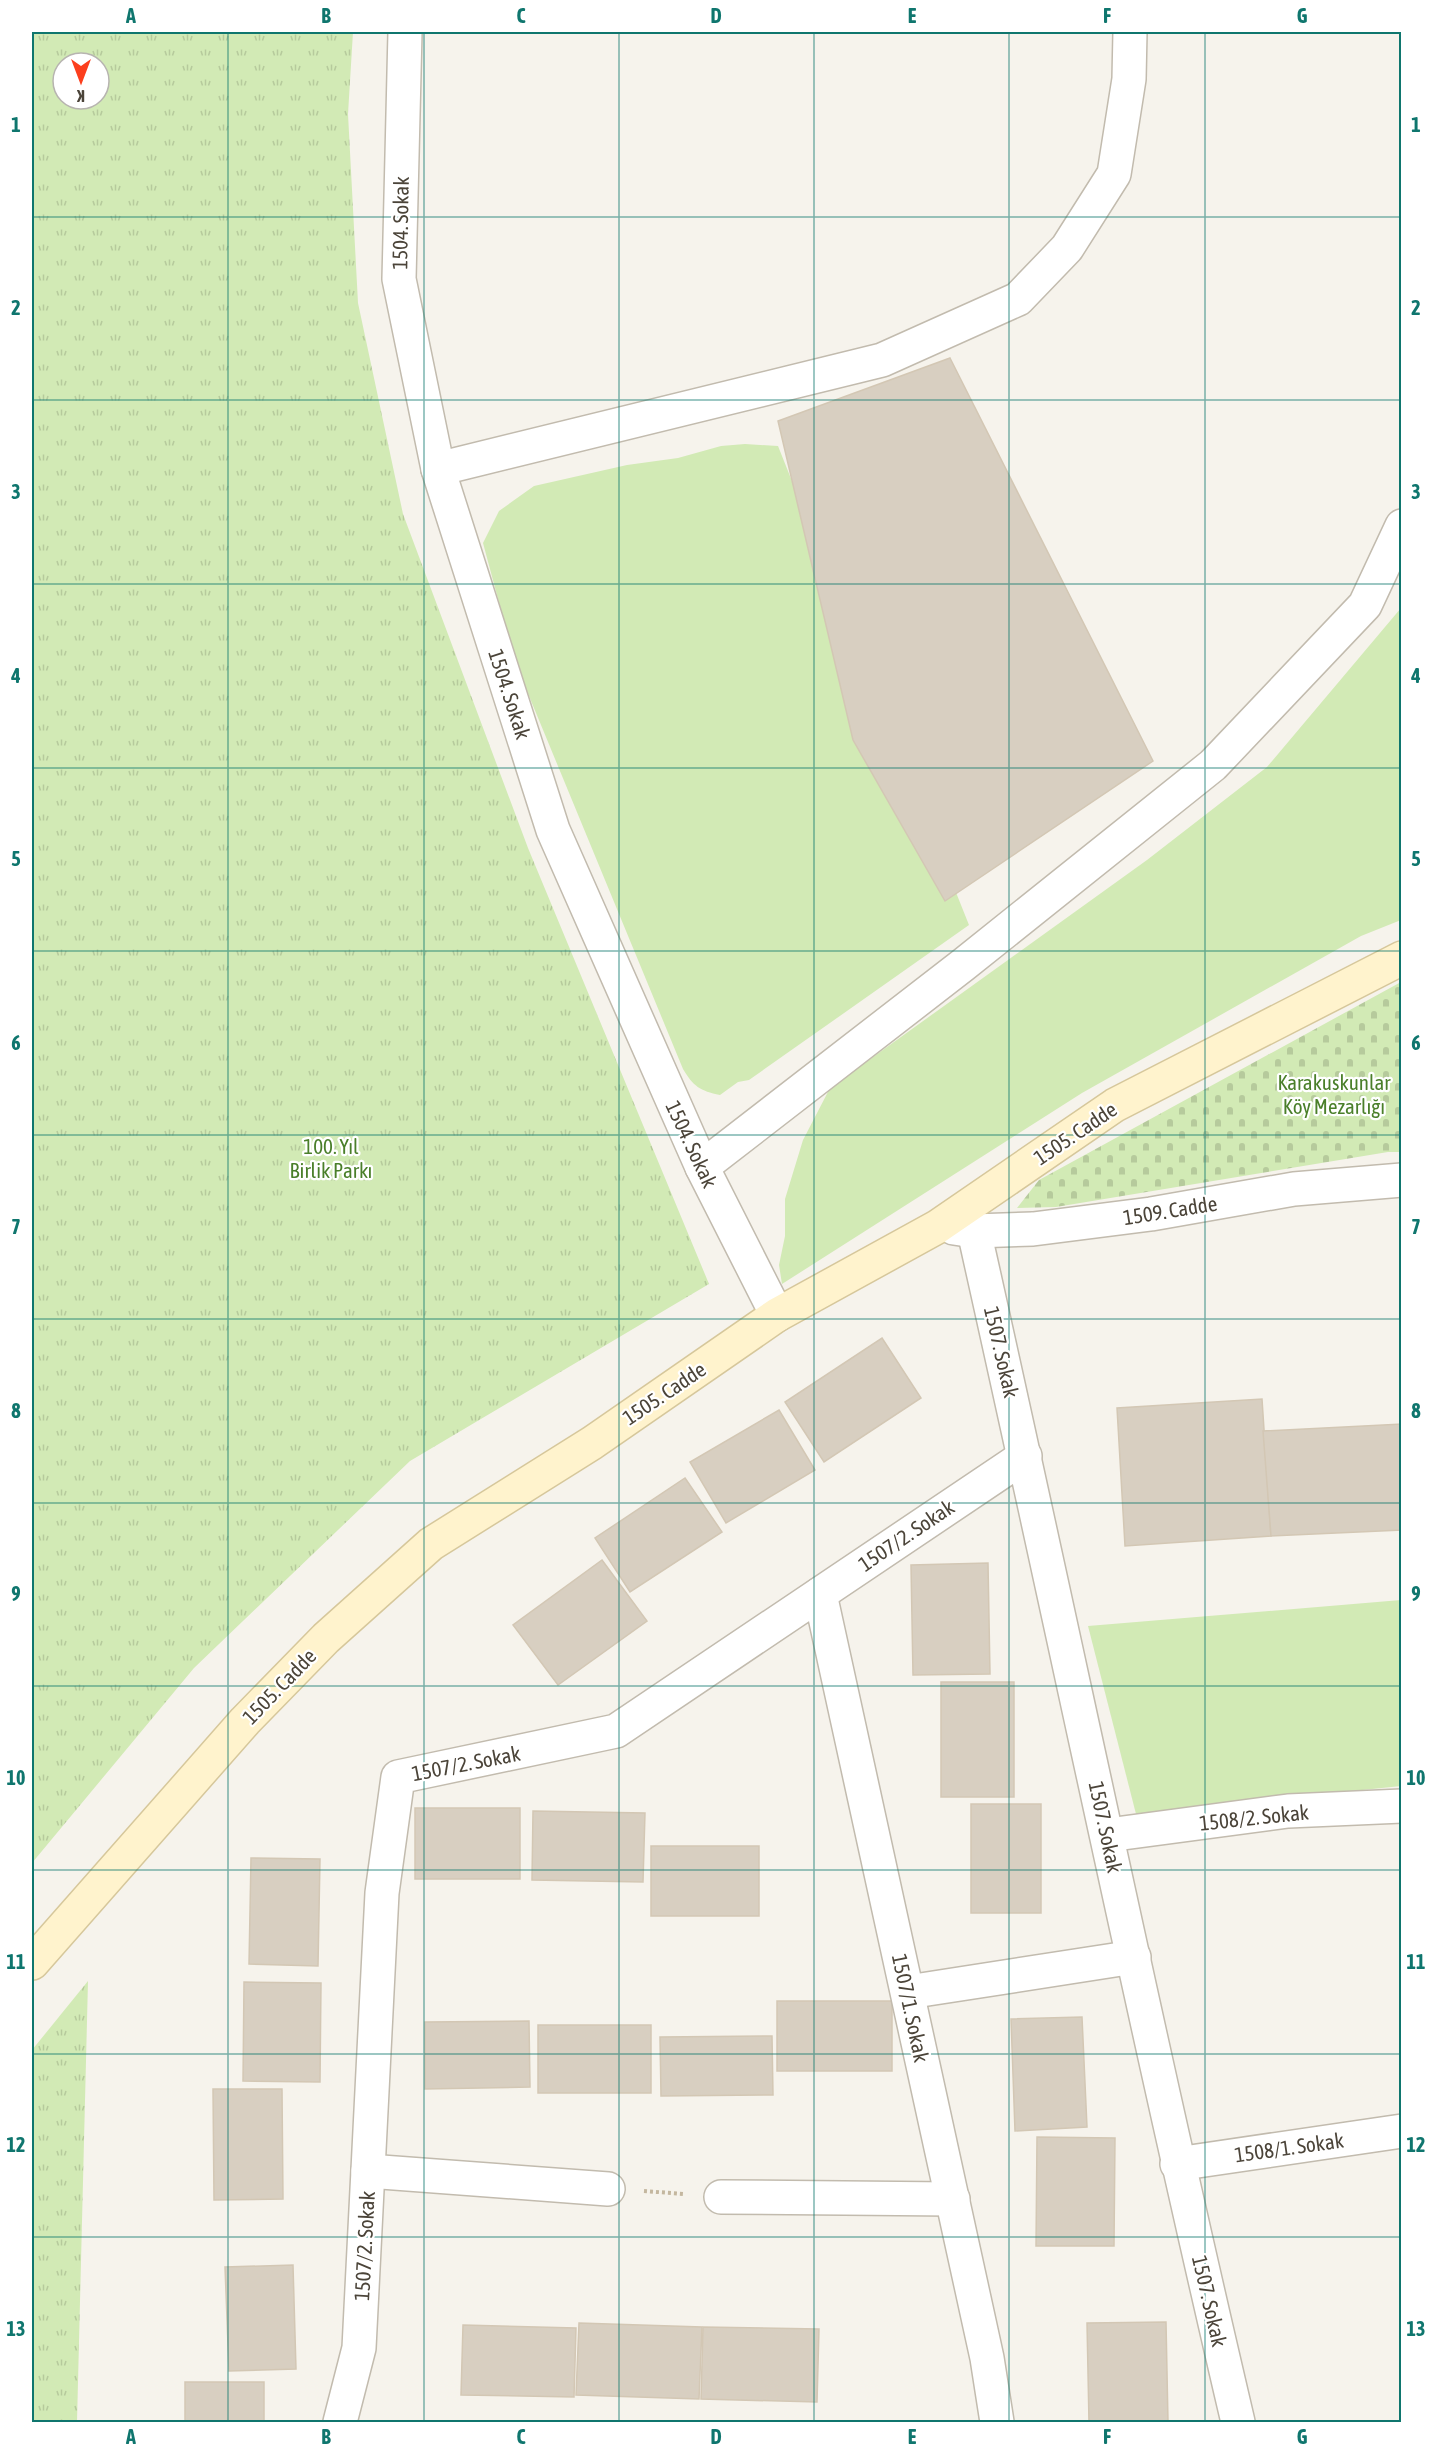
<svg xmlns="http://www.w3.org/2000/svg" width="1433" height="2454" font-family="'Asap Condensed',sans-serif">
	<defs>
		<pattern id="cemetery-stones" width="16" height="16" patternUnits="userSpaceOnUse" patternTransform="scale(1.5)"><rect width="16" height="16" fill="#d2eab5"/><path d="M2 7V4a2 2 0 0 1 4 0v3zM10 15v-3a2 2 0 0 1 4 0v3z" fill="#b6ca9c"/></pattern>
		<pattern id="park-tufts" width="24" height="20" patternUnits="userSpaceOnUse" patternTransform="scale(1.5)"><rect width="24" height="20" fill="#d2eab5"/><path d="M3 7l-1-3M5 7V3M7 7l1-3M15 17l-1-3M17 17v-4M19 17l1-3" fill="none" stroke="#b6ca9c"/></pattern>
	</defs>
	<rect width="100%" height="100%" fill="#f6f3ec"/>
	<g fill="#d2eab5">
		<path d="M745,444L778,446L969,925L749,1080L738,1082L720,1095C700,1091 693,1086 683,1069L515,662L483,543L499,511L534,486L627,465L678,458L721,446Z"/>
		<polygon points="1401,608 1401,920 1361,936 1082,1093 782,1284 779,1265 785,1236 785,1199 803,1140 830,1088 1147,860 1267,767"/>
		<polygon points="1401,1600 1401,1786 1136,1814 1088,1626"/>
	</g>
	<polygon fill="url(#cemetery-stones)" points="1401,982 1401,1152 1388,1152 1056,1207 1017,1208 1039,1180"/>
	<g fill="url(#park-tufts)" fill-rule="evenodd">
		<path d="M32,32H353L348,114L358,303L403,514L528,848L709,1284L410,1461L194,1668L32,1863ZM63,63H99V99H63Z"/>
		<polygon points="88,1981 77,2422 32,2422 32,2050"/>
	</g>
	<g fill="#d8cfc1" stroke="#d3c7b4" stroke-width="1.5">
		<polygon points="950,358 1153,761 945,901 853,740 778,421"/>
		<polygon points="882,1338 921,1398 824,1462 785,1402"/>
		<polygon points="1262,1399 1271,1536 1125,1546 1117,1408"/>
		<polygon points="779,1410 815,1470 726,1523 690,1462"/>
		<polygon points="1402,1424 1402,1530 1271,1536 1263,1431"/>
		<polygon points="685,1478 722,1532 630,1592 595,1538"/>
		<polygon points="602,1560 647,1621 558,1685 513,1625"/>
		<polygon points="988,1563 990,1674 913,1675 911,1565"/>
		<rect x="941" y="1682" width="73" height="115"/>
		<rect x="971" y="1804" width="70" height="109"/>
		<rect x="415" y="1808" width="105" height="71"/>
		<polygon points="533,1811 645,1813 643,1882 532,1880"/>
		<rect x="651" y="1846" width="108" height="70"/>
		<polygon points="251,1858 320,1859 318,1966 249,1964"/>
		<polygon points="244,1982 321,1983 320,2082 243,2081"/>
		<rect x="777" y="2001" width="115" height="70"/>
		<polygon points="1082,2017 1087,2127 1015,2131 1011,2019"/>
		<polygon points="529,2021 530,2087 425,2089 425,2022"/>
		<rect x="538" y="2025" width="113" height="68"/>
		<polygon points="772,2036 773,2095 661,2096 660,2037"/>
		<polygon points="213,2089 282,2089 283,2199 214,2200"/>
		<polygon points="1037,2137 1115,2138 1114,2246 1036,2246"/>
		<polygon points="293,2265 296,2369 229,2371 225,2267"/>
		<polygon points="1166,2322 1168,2422 1089,2422 1087,2323"/>
		<polygon points="579,2323 702,2327 699,2399 576,2395"/>
		<polygon points="463,2325 576,2328 574,2397 461,2395"/>
		<polygon points="703,2327 819,2329 817,2402 701,2399"/>
		<rect x="185" y="2382" width="79" height="40"/>
	</g>
	<g fill="none" stroke-linecap="round" stroke-linejoin="round">
		<g stroke="#c2bbae" stroke-width="36">
			<g id="street">
				<polyline points="405,32 399,279 438,469 553,830 702,1167 777,1315"/>
				<polyline points="438,469 882,360 1018,299 1067,248 1114,174 1129,79 1130,32"/>
				<polyline points="702,1167 963,965 1213,765 1365,605 1402,526"/>
				<polyline points="954,1228 974,1231 1033,1229 1151,1214 1294,1189 1402,1180"/>
				<path d="M974,1231C1063,1628 1145,2026 1238,2422"/>
				<polyline points="820,1594 987,2358 997,2422"/>
				<polyline points="1108,1835 1288,1811 1402,1806"/>
				<polyline points="908,1992 1134,1957"/>
				<polyline points="1177,2164 1402,2131"/>
				<polyline points="368,2171 608,2189"/>
				<polyline points="721,2197 953,2199"/>
				<polyline points="340,2422 359,2348 382,1893 398,1777 616,1731 1025,1456"/>
			</g>
		</g>
		<g stroke="#d6c79b" stroke-width="36">
			<polyline id="secondary" points="32,1963 245,1721 326,1638 431,1544 592,1443 777,1315 937,1227 1115,1105 1402,958"/>
		</g>
		<polyline stroke="#c4b79f" stroke-width="4" stroke-dasharray="3 3" stroke-linecap="butt" points="644,2191 684,2194"/>
		<use href="#street" stroke="#fff" stroke-width="33"/>
		<use href="#secondary" stroke="#fff3cd" stroke-width="33"/>
	</g>
	<path fill="none" stroke="#0f766e" stroke-width="1.5" stroke-opacity="0.55" d="M228,32V2422M424,32V2422M619,32V2422M814,32V2422M1009,32V2422M1205,32V2422M32,217H1402M32,400H1402M32,584H1402M32,768H1402M32,951H1402M32,1135H1402M32,1319H1402M32,1503H1402M32,1686H1402M32,1870H1402M32,2054H1402M32,2237H1402"/>
	<g text-anchor="middle" dominant-baseline="central" stroke-width="4.5" stroke-linejoin="round" paint-order="stroke">
		<g font-size="21" fill="#4b4439" stroke="#fff">
			<text transform="translate(400 223) rotate(-89)">1504. Sokak</text>
			<text transform="translate(510 694) rotate(72)">1504. Sokak</text>
			<text transform="translate(1075 1133) rotate(-34)">1505. Cadde</text>
			<text transform="translate(692 1144) rotate(65)">1504. Sokak</text>
			<text transform="translate(1170 1210) rotate(-9)">1509. Cadde</text>
			<text transform="translate(1002 1352) rotate(77)">1507. Sokak</text>
			<text transform="translate(664 1393) rotate(-34)">1505. Cadde</text>
			<text transform="translate(906 1535) rotate(-34)">1507/2. Sokak</text>
			<text transform="translate(279 1686) rotate(-46)">1505. Cadde</text>
			<text transform="translate(466 1763) rotate(-11)">1507/2. Sokak</text>
			<text transform="translate(1254 1817) rotate(-6)">1508/2. Sokak</text>
			<text transform="translate(1106 1827) rotate(78)">1507. Sokak</text>
			<text transform="translate(911 2008) rotate(78)">1507/1. Sokak</text>
			<text transform="translate(1289 2147) rotate(-8)">1508/1. Sokak</text>
			<text transform="translate(364 2246) rotate(-87)">1507/2. Sokak</text>
			<text transform="translate(1210 2301) rotate(77)">1507. Sokak</text>
		</g>
		<g font-size="21" fill="#4a7f2a" stroke="#fff">
			<text x="1334" y="1082">Karakuskunlar<tspan x="1334" dy="24">Köy Mezarlığı</tspan></text>
			<text x="331" y="1146">100. Yıl<tspan x="331" dy="24">Birlik Parkı</tspan></text>
		</g>
	</g>
	<rect width="1433" height="2454" fill="none" stroke="#ffffff" stroke-width="66"/>
	<g transform="translate(81 81) rotate(180)"><circle r="28" fill="#ffffff" stroke="#b7b4b0" stroke-width="1.5"/>
	<path d="M0-4.5L10 22L0 15L-10 22Z" fill="#fc3f1d"/>
	<text y="-9" font-size="16" font-weight="bold" text-anchor="middle" fill="#4b4439">K</text>
	</g>
	<rect x="33" y="33" width="1367" height="2388" fill="none" stroke="#0f766e" stroke-width="2"/>
	<g font-size="20" text-anchor="middle" font-weight="bold" fill="#0f766e">
		<text x="131" y="23">A</text>
		<text x="326" y="23">B</text>
		<text x="521" y="23">C</text>
		<text x="716" y="23">D</text>
		<text x="912" y="23">E</text>
		<text x="1107" y="23">F</text>
		<text x="1302" y="23">G</text>
		<text x="16" y="132">1</text>
		<text x="1416" y="132">1</text>
		<text x="16" y="315">2</text>
		<text x="1416" y="315">2</text>
		<text x="16" y="499">3</text>
		<text x="1416" y="499">3</text>
		<text x="16" y="683">4</text>
		<text x="1416" y="683">4</text>
		<text x="16" y="866">5</text>
		<text x="1416" y="866">5</text>
		<text x="16" y="1050">6</text>
		<text x="1416" y="1050">6</text>
		<text x="16" y="1234">7</text>
		<text x="1416" y="1234">7</text>
		<text x="16" y="1418">8</text>
		<text x="1416" y="1418">8</text>
		<text x="16" y="1601">9</text>
		<text x="1416" y="1601">9</text>
		<text x="16" y="1785">10</text>
		<text x="1416" y="1785">10</text>
		<text x="16" y="1969">11</text>
		<text x="1416" y="1969">11</text>
		<text x="16" y="2152">12</text>
		<text x="1416" y="2152">12</text>
		<text x="16" y="2336">13</text>
		<text x="1416" y="2336">13</text>
		<text x="131" y="2444">A</text>
		<text x="326" y="2444">B</text>
		<text x="521" y="2444">C</text>
		<text x="716" y="2444">D</text>
		<text x="912" y="2444">E</text>
		<text x="1107" y="2444">F</text>
		<text x="1302" y="2444">G</text>
	</g>
</svg>
